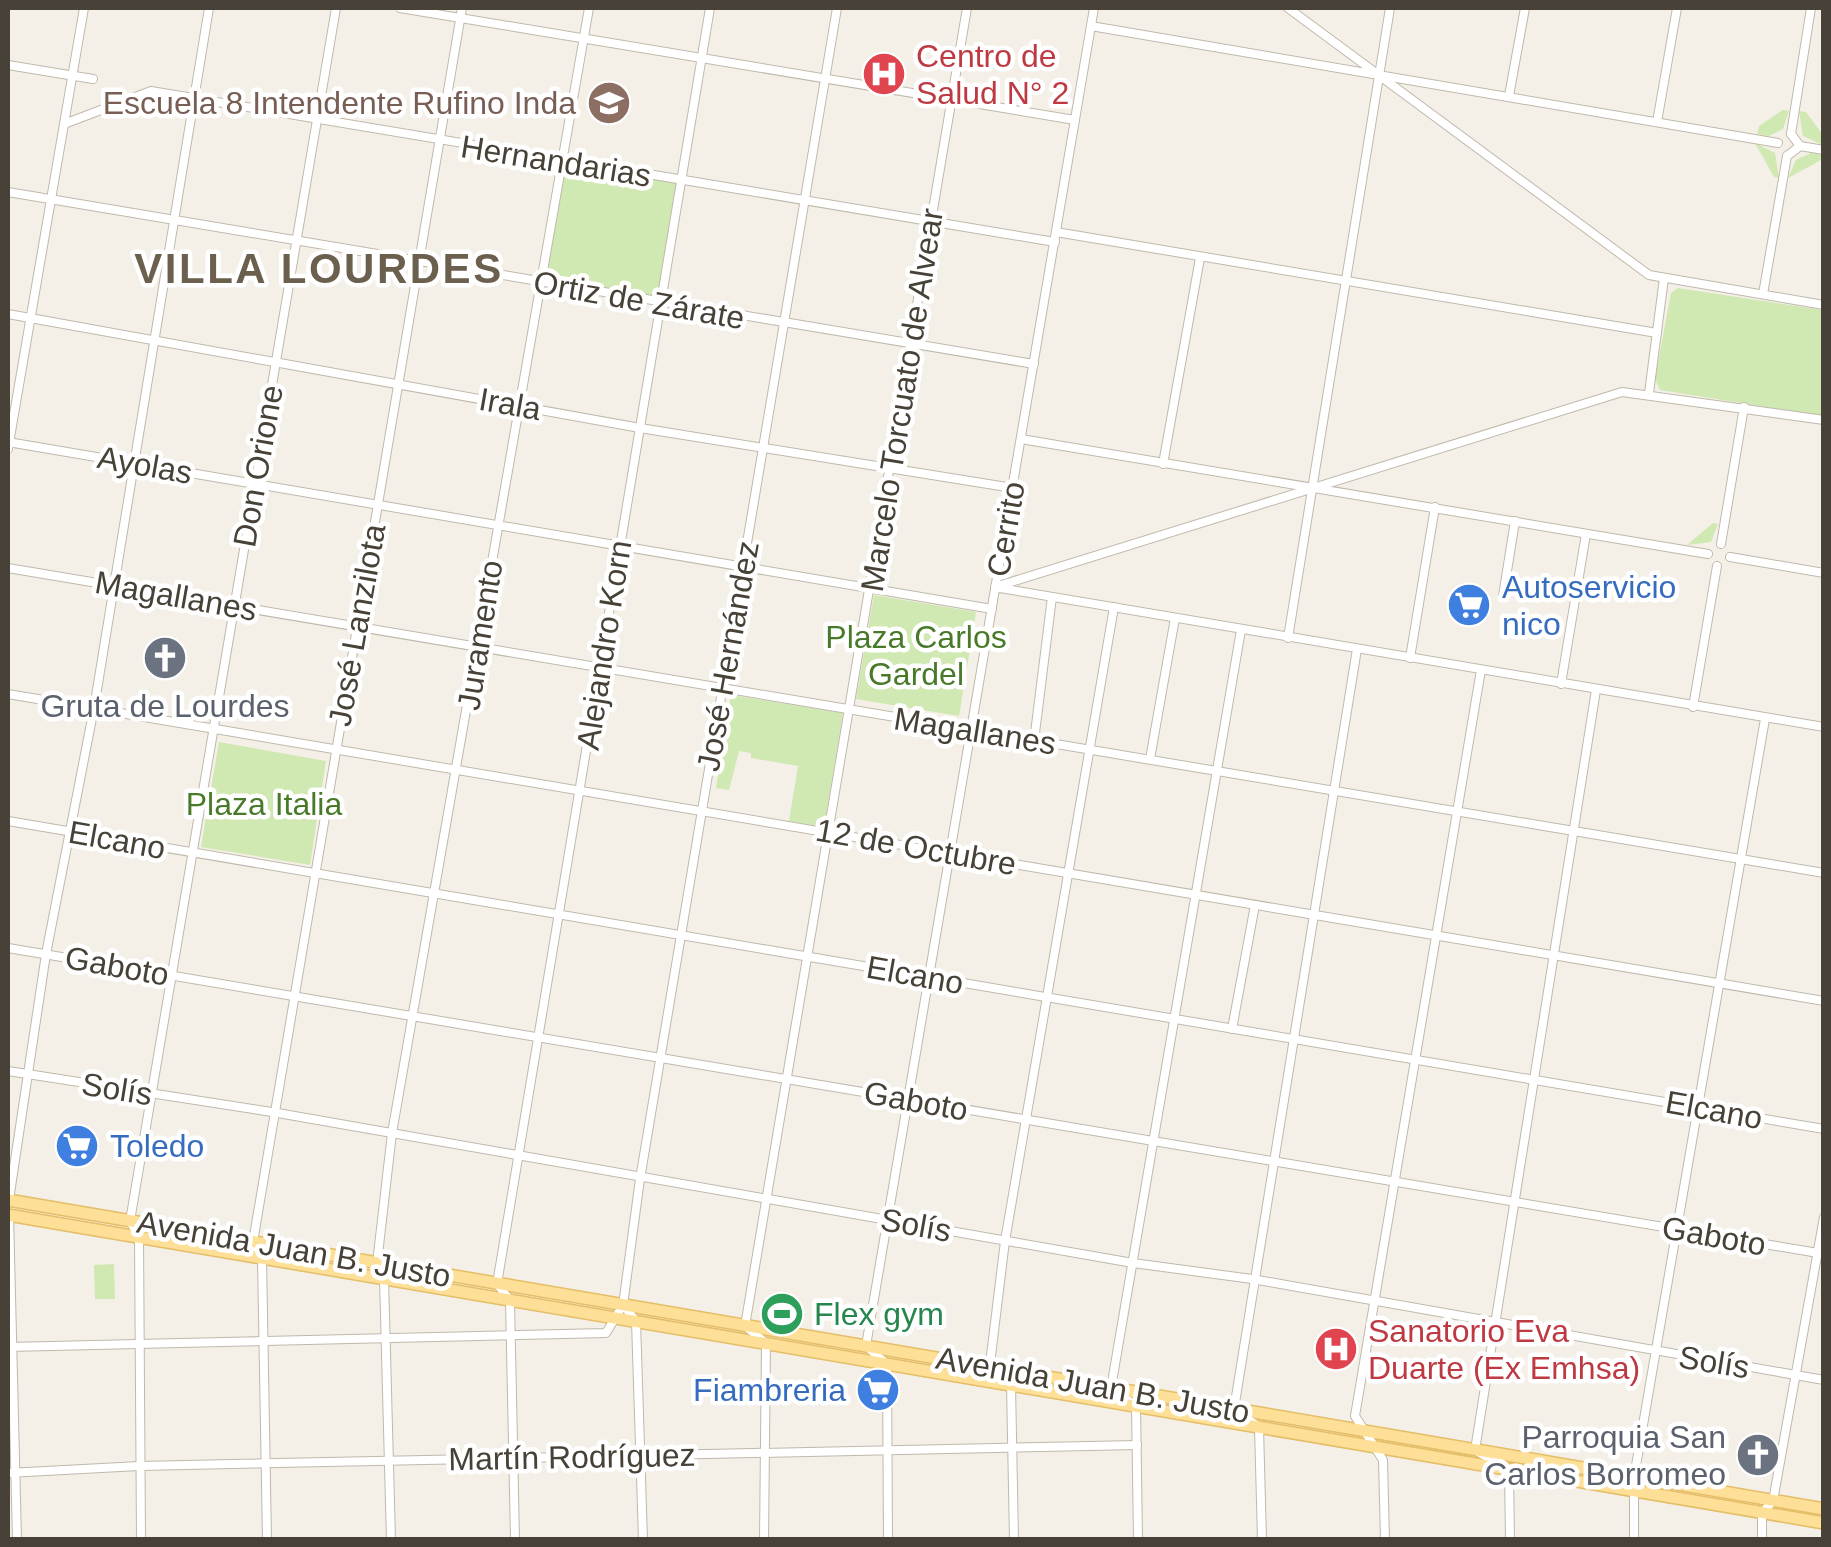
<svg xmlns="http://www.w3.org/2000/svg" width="1831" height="1547" font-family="Helvetica,sans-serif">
	<rect width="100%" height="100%" fill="#f4f0e8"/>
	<g fill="#d0e8b1">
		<polygon points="1783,110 1789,111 1783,129 1769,136 1757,134 1759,126"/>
		<polygon points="1799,111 1806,112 1823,135 1823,145 1803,136"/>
		<polygon points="1755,143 1775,153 1779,178 1774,177"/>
		<polygon points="1811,153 1823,155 1823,159 1788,178 1796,160"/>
		<polygon points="561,160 681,182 661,304 540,283"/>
		<polygon points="1678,288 1823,310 1823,416 1660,390 1655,379 1671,293"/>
		<polygon points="1713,523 1718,524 1711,542 1687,545"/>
		<polygon points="874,595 976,612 959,716 856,699"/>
		<polygon points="731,695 843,713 824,827 789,821 798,766 751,758 751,753 739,751 729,790 716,788"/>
		<polygon points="219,742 326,761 310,865 201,847"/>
		<polygon points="114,1264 115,1299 95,1299 94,1265"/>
	</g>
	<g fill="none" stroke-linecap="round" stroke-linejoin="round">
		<g stroke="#c0b8ab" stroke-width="10">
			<g id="minor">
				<polyline points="400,8 1075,120"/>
				<polyline points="1288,8 1649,275 1824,305"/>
				<polyline points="1091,26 1778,143"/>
				<polyline points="8,65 93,79"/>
				<polyline points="1509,96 1525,8"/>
				<polyline points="1657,122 1677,8"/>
				<polyline points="64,124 151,91 1055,242"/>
				<polyline points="1791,134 1811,8"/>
				<polyline points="1800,146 1824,150"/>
				<polyline points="1787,156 1800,146 1791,134"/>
				<polyline points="8,192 1034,364"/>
				<polyline points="1056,232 1657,333"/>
				<polyline points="1763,294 1787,156"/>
				<polyline points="8,314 640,428 1013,488"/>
				<polyline points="1649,393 1664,278"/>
				<polyline points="1021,439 1708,554"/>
				<polyline points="8,442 992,609"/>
				<polyline points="8,449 84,8"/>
				<polyline points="1163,464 1200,258"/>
				<polyline points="1721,544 1744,407"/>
				<polyline points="1730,557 1824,573"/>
				<polyline points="8,568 1824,873"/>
				<polyline points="995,587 1622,392 1824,420"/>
				<polyline points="1000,588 1824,727"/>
				<polyline points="1503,596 1515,521"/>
				<polyline points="1288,638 1390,8"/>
				<polyline points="1410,658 1435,507"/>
				<polyline points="1561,684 1586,534"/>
				<polyline points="8,694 1824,1001"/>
				<polyline points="1693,707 1717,566"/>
				<polyline points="1034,741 1052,597"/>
				<polyline points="1150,759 1175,618"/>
				<polyline points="8,821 1824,1129"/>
				<polyline points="8,948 1824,1254"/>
				<polyline points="1232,1029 1255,905"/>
				<polyline points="8,1071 272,1112 1133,1263 1252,1279 1824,1380"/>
				<polyline points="9,1200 46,954 94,708 209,8"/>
				<polyline points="9,1214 17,1540"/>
				<polyline points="623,1305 636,1321 643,1540"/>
				<polyline points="8,1347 606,1333 623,1305 640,1179 837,8"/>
				<polyline points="989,1372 1005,1241 1114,607"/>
				<polyline points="1011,1384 1014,1540"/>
				<polyline points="8,1473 139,1466 1137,1445"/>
				<polyline points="141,1540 139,1237 130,1221 336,8"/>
				<polyline points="267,1540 262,1258 253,1242 462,8"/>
				<polyline points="391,1540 384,1278 377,1263 392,1133 589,8"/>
				<polyline points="515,1540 510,1300 497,1284 710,8"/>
				<polyline points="764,1540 766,1343 745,1326 967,8"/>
				<polyline points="888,1540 887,1364 866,1346 1094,8"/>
				<polyline points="1138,1540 1136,1406 1111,1388 1241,630"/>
				<polyline points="1262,1540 1259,1427 1234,1409 1357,649"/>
				<polyline points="1385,1540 1383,1460 1355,1416 1481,670"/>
				<polyline points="1510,1540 1509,1470 1475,1450 1596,690"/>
				<polyline points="1634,1540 1634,1477 1765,719"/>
				<polyline points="1762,1540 1762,1513 1773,1501 1824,1217"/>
			</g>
		</g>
		<g stroke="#e4bd66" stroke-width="14">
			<g id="primary">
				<polyline points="8,1200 1824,1509"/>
				<polyline points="8,1215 1824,1523"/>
			</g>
		</g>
		<use href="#minor" stroke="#fff" stroke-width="8"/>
		<use href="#primary" stroke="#fedf97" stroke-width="11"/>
	</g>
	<defs>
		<g id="hospital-disc" transform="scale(2.25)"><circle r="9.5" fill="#e0444e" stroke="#fff"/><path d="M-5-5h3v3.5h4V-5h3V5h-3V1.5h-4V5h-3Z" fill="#fff"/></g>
		<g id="school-disc" transform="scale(2.25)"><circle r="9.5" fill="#8d6e63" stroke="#fff"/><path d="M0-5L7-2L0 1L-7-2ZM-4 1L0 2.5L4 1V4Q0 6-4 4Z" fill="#fff"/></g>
		<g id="supermarket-disc" transform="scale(2.25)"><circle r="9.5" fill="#3f7fe0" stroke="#fff"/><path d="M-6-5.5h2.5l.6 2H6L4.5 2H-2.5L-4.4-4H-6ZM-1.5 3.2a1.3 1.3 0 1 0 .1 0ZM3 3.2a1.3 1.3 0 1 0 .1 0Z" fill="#fff"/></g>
		<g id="church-disc" transform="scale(2.25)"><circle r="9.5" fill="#6b7280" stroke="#fff"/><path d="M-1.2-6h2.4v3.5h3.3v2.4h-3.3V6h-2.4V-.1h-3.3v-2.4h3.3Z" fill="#fff"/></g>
		<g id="stadium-disc" transform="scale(2.25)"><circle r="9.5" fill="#2e9e5b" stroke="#fff"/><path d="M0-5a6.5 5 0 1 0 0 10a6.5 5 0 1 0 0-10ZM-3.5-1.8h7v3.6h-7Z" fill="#fff"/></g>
	</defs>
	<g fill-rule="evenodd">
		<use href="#hospital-disc" x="884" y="74"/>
		<use href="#school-disc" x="609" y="103"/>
		<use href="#supermarket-disc" x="1469" y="605"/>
		<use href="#church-disc" x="165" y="658"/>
		<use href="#supermarket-disc" x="77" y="1146"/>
		<use href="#stadium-disc" x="782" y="1314"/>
		<use href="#hospital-disc" x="1336" y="1349"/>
		<use href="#supermarket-disc" x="878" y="1390"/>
		<use href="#church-disc" x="1758" y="1455"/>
	</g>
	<g text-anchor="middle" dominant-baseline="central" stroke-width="9" stroke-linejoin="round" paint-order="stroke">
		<g font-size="32" fill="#be3a42" stroke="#fff" text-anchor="start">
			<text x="916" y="56">Centro de<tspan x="916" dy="37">Salud N° 2</tspan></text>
			<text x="1368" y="1331">Sanatorio Eva<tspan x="1368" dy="37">Duarte (Ex Emhsa)</tspan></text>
		</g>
		<g font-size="32" fill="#785e54" stroke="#fff" text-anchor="end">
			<text x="576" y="103">Escuela 8 Intendente Rufino Inda</text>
		</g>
		<g font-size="32" fill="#484137" stroke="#fff">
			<text transform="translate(556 161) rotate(9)">Hernandarias</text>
			<text transform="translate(639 300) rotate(10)">Ortiz de Zárate</text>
			<text transform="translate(902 400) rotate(-81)">Marcelo Torcuato de Alvear</text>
			<text transform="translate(510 404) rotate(10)">Irala</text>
			<text transform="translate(145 465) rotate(10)">Ayolas</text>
			<text transform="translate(258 466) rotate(-80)">Don Orione</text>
			<text transform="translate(1006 529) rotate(-80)">Cerrito</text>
			<text transform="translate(176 596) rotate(10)">Magallanes</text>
			<text transform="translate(357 625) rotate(-80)">José Lanzilota</text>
			<text transform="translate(480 635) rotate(-81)">Juramento</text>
			<text transform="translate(604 645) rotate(-81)">Alejandro Korn</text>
			<text transform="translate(728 656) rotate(-80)">José Hernández</text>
			<text transform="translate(975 731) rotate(9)">Magallanes</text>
			<text transform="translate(117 840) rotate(10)">Elcano</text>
			<text transform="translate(916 847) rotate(10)">12 de Octubre</text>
			<text transform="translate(117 966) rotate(10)">Gaboto</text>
			<text transform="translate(915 975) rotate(10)">Elcano</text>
			<text transform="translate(117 1089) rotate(9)">Solís</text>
			<text transform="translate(916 1101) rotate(10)">Gaboto</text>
			<text transform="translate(1714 1110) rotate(10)">Elcano</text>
			<text transform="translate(916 1225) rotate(10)">Solís</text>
			<text transform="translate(1714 1236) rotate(10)">Gaboto</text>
			<text transform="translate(294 1249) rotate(10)">Avenida Juan B. Justo</text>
			<text transform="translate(1714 1362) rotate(9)">Solís</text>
			<text transform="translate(1093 1385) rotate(10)">Avenida Juan B. Justo</text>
			<text transform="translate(572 1457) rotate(-1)">Martín Rodríguez</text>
		</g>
		<g font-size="32" fill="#366cbe" stroke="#fff" text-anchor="start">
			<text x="1502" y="587">Autoservicio<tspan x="1502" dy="37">nico</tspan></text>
			<text x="110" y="1146">Toledo</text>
			<text x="846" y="1390" text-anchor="end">Fiambreria</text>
		</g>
		<g font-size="32" fill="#497a29" stroke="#fff">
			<text x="916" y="637">Plaza Carlos<tspan x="916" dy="37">Gardel</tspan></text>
			<text x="264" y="804">Plaza Italia</text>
		</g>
		<g font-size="32" fill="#5b616d" stroke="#fff">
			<text x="165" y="706">Gruta de Lourdes</text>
			<text x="1726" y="1437" text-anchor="end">Parroquia San<tspan x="1726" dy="37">Carlos Borromeo</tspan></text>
		</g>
		<g font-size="32" fill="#27864d" stroke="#fff" text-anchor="start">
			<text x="814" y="1314">Flex gym</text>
		</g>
		<g font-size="42" font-weight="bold" letter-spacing="2.5" fill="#6b5f4e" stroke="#fff">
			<text x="319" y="268">VILLA LOURDES</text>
		</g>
	</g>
	<rect width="1831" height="1547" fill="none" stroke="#484137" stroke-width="20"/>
</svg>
